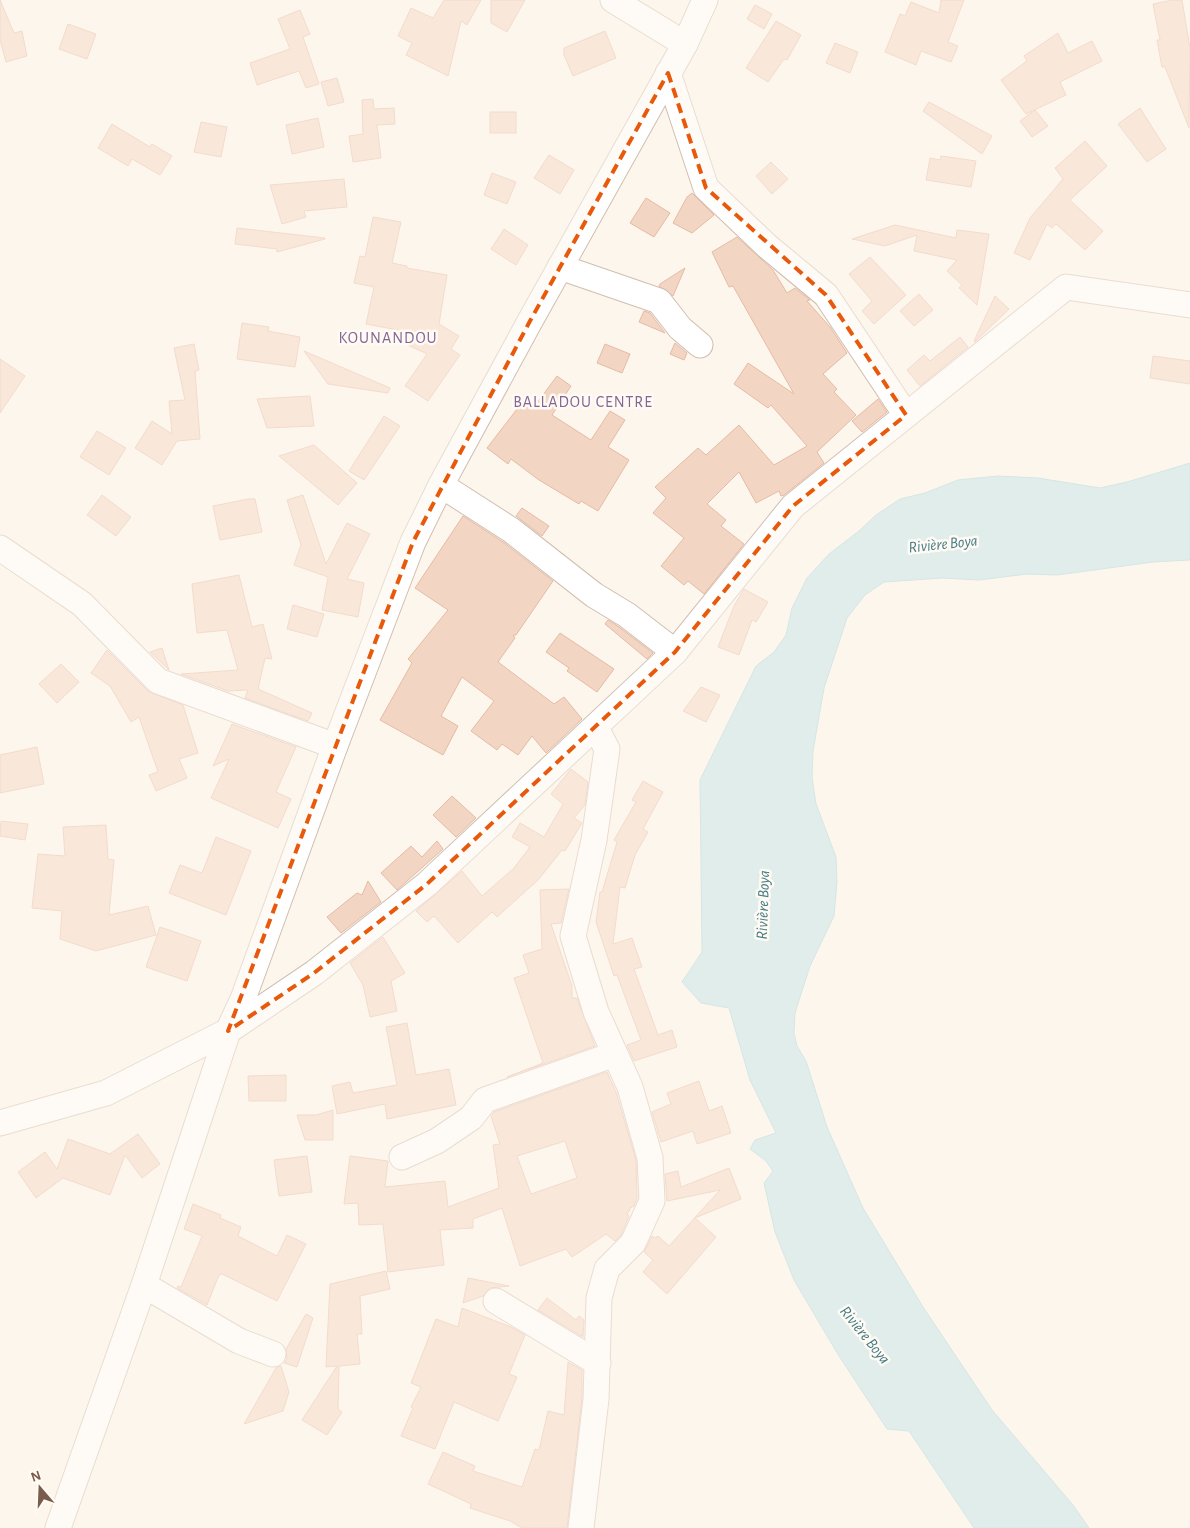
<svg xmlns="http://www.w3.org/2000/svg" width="1190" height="1528" font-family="'Alegreya Sans',sans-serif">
	<rect width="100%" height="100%" fill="#fdf6ec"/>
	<polygon fill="#bfe3e8" stroke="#a5d3da" points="1190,463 1190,560 1153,562 1057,575 1027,574 979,580 942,578 884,582 865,595 847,618 824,688 813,751 812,777 816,804 836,857 837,882 834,916 810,966 795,1013 794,1033 797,1046 806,1061 827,1127 863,1208 923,1307 992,1410 1073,1505 1089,1528 974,1528 909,1431 887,1429 839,1356 794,1280 775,1232 764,1183 773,1171 766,1161 750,1149 755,1140 776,1133 750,1080 729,1008 701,1003 682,982 702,952 700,780 756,666 774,652 786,635 792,608 807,578 829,554 859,531 876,515 900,499 925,493 958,480 998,476 1038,478 1100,488 1127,482"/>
	<g fill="#f3d5c3" stroke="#e6bba3" fill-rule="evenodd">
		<polygon points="0,0 14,33 22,31 27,56 6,62 0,40"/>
		<polygon points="444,0 481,0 467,25 461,21 448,76 406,55 412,43 398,36 411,8 433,18"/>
		<polygon points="491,0 525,0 507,32 491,23"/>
		<polygon points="941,0 964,0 948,42 958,46 951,62 921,51 916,65 885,52 900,14 905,16 911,2 939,13"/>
		<polygon points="1172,0 1182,0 1190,48 1189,128 1165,67 1162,67 1157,40 1160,40 1153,4"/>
		<polygon points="755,5 772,14 764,29 747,19"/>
		<polygon points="300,10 310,34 303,37 319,84 306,88 299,71 257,85 250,63 290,49 278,19"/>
		<polygon points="776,21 801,35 787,60 784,59 768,82 746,68"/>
		<polygon points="68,24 96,34 87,59 59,49"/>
		<polygon points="605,31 616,58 573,76 564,55 564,48"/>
		<polygon points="1058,33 1068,53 1092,41 1102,61 1060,82 1066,95 1026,114 1001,80 1027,61 1024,56"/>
		<polygon points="835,43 858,52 850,73 826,63"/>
		<polygon points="337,78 344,102 328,106 321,82"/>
		<polygon points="373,99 374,109 394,108 395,124 377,125 381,158 353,162 349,136 363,134 362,100"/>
		<polygon points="929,102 992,136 982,154 923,111"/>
		<polygon points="1140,108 1166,149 1147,162 1118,124"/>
		<polygon points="1035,110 1048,126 1032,137 1020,121"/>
		<rect x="490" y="112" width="26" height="21"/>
		<polygon points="318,118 324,147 292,154 286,125"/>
		<polygon points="201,122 227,127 221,157 194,152"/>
		<polygon points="112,124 150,147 152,144 172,156 160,175 132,159 128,166 98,148"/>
		<polygon points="1085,141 1107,166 1070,200 1103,231 1085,250 1056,224 1052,228 1047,224 1030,260 1014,253 1030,218 1063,179 1055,168"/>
		<polygon points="549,155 574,170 560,194 534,178"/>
		<polygon points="941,156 976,161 971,187 926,180 930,158 940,160"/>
		<polygon points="771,162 788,179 772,194 756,176"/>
		<polygon points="492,173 516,182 507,204 484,195"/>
		<polygon points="344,179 347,207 304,211 306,217 282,224 270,185"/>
		<polygon points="692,193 714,215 692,233 673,223 687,197"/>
		<polygon points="646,198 670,213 654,237 630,223"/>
		<polygon points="373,217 401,222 392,263 407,266 407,268 447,275 439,324 459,336 451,349 460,355 428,401 405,386 427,354 399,341 403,331 366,324 374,287 354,283 360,256 365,257"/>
		<polygon points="895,225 956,238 957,230 989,234 977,305 959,288 962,285 947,271 957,260 914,251 917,235 885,246 852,239"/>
		<polygon points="237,228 325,238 325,239 277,252 277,249 235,244"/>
		<polygon points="504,229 528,245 516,265 491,249"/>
		<polygon points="737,237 773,270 787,293 795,288 810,300 807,301 830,327 847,353 823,374 837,389 834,392 856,415 817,452 824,463 784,495 781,496 779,491 756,503 739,472 707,504 726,520 721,526 744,544 704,594 688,581 684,585 661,566 684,538 653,513 666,498 655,487 698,448 706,455 739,425 774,465 807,446 771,405 768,408 734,384 748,363 794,394 733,286 729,287 712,252"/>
		<polygon points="870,257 906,295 874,324 862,311 872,301 849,274"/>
		<polygon points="685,268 673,296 659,286 660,284"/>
		<polygon points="919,294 933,310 914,326 900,311"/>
		<polygon points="995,296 1009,309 975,342 974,341"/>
		<polygon points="644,311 650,313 665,333 639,322"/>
		<polygon points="242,323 269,327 268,331 300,337 295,367 237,359"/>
		<polygon points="960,337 968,347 920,386 907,370 924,355 930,361"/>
		<polygon points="675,343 687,353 684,360 670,354"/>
		<polygon points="194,344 199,370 195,371 200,439 177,441 162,465 135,448 152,421 172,434 169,401 185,400 174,348"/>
		<polygon points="605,344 630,354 622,373 597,363"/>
		<polygon points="304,351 390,388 388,393 328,384"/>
		<polygon points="1153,356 1190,361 1190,384 1150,378"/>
		<polygon points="0,359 25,376 0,413"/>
		<polygon points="557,376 571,386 552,415 591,440 610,411 625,420 608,447 629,460 598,511 581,501 579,504 539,480 511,459 508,464 487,448 524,400 534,407"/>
		<polygon points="310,396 314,426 267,428 257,399"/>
		<polygon points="878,399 887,412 862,432 852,421"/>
		<polygon points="384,416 400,426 364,480 349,471"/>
		<polygon points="97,431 126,448 109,475 80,457"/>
		<polygon points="314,445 357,483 338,505 279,456"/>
		<polygon points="102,495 131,517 116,536 87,515"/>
		<polygon points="303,495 326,564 347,523 370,534 347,579 364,583 358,617 322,610 328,577 294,565 301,545 287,500"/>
		<polygon points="248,499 255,499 262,532 220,540 213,506"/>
		<polygon points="522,508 549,526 542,536 516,516"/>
		<polygon points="463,516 503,542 553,581 516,635 513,635 515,638 498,662 554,704 564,697 582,719 546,753 532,736 518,755 502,744 497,750 471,731 494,701 462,677 441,716 458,726 443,755 380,720 412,663 408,659 448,610 415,588"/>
		<polygon points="239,575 252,627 263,624 272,659 265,658 258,689 312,713 308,721 245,698 248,690 228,691 181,674 238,670 227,630 197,633 192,584"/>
		<polygon points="744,589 768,602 756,622 752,620 739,655 718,647 734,606"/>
		<polygon points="293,605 324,614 317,637 287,629"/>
		<polygon points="608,620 619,627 653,653 647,659 605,624"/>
		<polygon points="560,633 614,669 597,692 567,671 569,668 546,652"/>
		<polygon points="162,648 169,670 150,652"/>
		<polygon points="107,650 148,691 183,705 198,753 179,759 187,778 156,791 149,775 158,772 139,717 131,722 110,686 91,673"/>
		<polygon points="61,664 79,682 57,703 39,684"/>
		<polygon points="701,687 720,695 706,722 683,711"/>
		<polygon points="232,724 296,747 276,792 291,799 278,828 211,798 229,759 213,766"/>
		<polygon points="37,747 44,784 0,793 0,755"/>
		<polygon points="571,769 588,782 585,805 574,818 582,823 565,851 562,850 538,880 497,917 492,912 458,943 434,916 427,922 416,911 462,871 482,896 514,868 530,847 512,837 520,823 544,837 563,804 551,794"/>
		<polygon points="643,781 663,792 643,829 648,832 635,855 625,888 620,887 613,944 632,938 642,967 634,969 658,1035 672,1030 677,1047 634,1061 627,1045 641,1040 617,975 614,976 596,922 600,892 602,892 617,842 614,840 636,802 632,800"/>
		<polygon points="452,796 476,818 456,837 433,815"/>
		<polygon points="1,821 28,824 25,840 0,836"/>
		<polygon points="106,825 108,859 114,860 109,915 148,906 156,935 96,951 60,939 62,911 32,908 38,854 65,856 63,827"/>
		<polygon points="216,837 251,851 226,915 169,893 180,865 202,873"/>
		<polygon points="437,841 443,849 397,890 381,873 411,846 422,857"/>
		<polygon points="368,881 381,902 341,933 327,917 357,893 362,895"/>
		<polygon points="569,889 561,923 551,924 572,986 572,998 577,998 595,1046 507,1077 543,1063 514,978 529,973 523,955 542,949 540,890"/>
		<polygon points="160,927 201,941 187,981 146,967"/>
		<polygon points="383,937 405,973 391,981 397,1011 370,1017 363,985 350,963"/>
		<polygon points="407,1023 416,1075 449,1069 456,1105 387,1119 385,1104 337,1114 332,1086 350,1082 353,1093 397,1085 386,1027"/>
		<path d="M607,1072L616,1092L636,1160L637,1198L634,1206L629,1209L630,1210L627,1214L629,1216L621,1235L615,1241L606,1234L572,1257L566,1249L520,1266L502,1208L473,1219V1228L440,1230L444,1265L388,1272L383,1224L359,1225L358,1203L344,1204L350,1156L388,1161L385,1187L445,1181L448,1207L499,1188L493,1145L500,1144L491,1116L494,1112ZM565,1141L577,1178L531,1194L517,1156Z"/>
		<polygon points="286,1075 286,1101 249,1101 248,1076"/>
		<polygon points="699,1081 709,1111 722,1106 731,1133 697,1144 693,1131 661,1142 652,1112 671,1104 667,1093"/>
		<polygon points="333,1110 333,1140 305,1140 297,1115 316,1115"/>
		<polygon points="138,1134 160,1164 142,1178 125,1155 110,1195 63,1178 36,1198 18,1172 45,1152 57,1169 68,1139 110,1154"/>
		<polygon points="307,1156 312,1192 279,1196 274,1160"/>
		<polygon points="729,1168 741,1199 695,1218 716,1237 667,1294 643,1272 653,1260 644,1252 652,1236 655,1238 658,1236 669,1246 720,1190 667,1201 665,1174 678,1171 681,1187"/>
		<polygon points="193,1204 221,1215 220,1218 241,1227 238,1236 277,1256 287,1235 306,1244 277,1301 222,1274 219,1275 207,1305 177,1288 178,1286 181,1287 202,1236 184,1229"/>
		<polygon points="386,1271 390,1289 360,1296 362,1334 357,1334 360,1364 339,1366 338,1409 342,1412 327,1435 302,1420 337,1366 326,1367 330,1284"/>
		<polygon points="468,1278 509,1286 490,1288 483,1296 463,1303"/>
		<polygon points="547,1298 576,1320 579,1316 584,1320 583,1337 538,1310"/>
		<polygon points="462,1308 511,1327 525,1335 509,1374 517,1377 498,1421 454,1402 435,1449 401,1436 413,1408 411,1407 421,1387 411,1383 436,1319 458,1327"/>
		<polygon points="306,1314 313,1318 297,1367 284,1363 287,1359 286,1349"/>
		<polygon points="568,1362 582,1370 582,1398 567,1528 522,1528 510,1521 470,1508 471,1504 428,1484 443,1452 475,1466 473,1471 522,1487 535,1449 539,1450 548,1411 564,1415"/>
		<polygon points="281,1366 289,1392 283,1411 244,1424 276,1368"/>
	</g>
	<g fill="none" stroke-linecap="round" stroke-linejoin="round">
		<g stroke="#d1beb0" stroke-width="27">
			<g id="minor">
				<polyline points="613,0 685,44"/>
				<polyline points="668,73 706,188 767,246 826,295 906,415"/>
				<polyline points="560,267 659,301 680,328 700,345"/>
				<polyline points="441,485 511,530 594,595 627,615 675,652"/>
				<polyline points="0,548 82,604 158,681 335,746"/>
				<polyline points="0,1123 106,1093 228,1031 314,973 427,884 675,652 793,506 1066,287 1190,305"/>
				<polyline points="402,1157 437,1141 471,1118 485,1100 615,1054"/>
				<polyline points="144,1285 239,1341 273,1354"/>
				<polyline points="496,1301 598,1363"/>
				<polyline points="58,1528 144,1285 228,1031 243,999 335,746 413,542 441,485 530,321 685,44 705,0"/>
				<polyline points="581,1528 596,1399 599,1298 607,1269 633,1243 652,1201 650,1158 630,1087 596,1012 573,936 594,840 607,749 596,728"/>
			</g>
		</g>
		<use href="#minor" stroke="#fff" stroke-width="25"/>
	</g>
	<path d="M0 0H1190V1528H0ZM668,73L706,188L826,295L906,415L793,506L675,652L427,884L314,973L228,1031L413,542L530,321Z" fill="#fdf6ec" fill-opacity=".55" fill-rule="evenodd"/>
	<path fill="none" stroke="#e8590c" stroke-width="4" stroke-dasharray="10 6" stroke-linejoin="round" d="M668,73L706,188L826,295L906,415L793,506L675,652L427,884L314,973L228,1031L413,542L530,321Z"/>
	<g text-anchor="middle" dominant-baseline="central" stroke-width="5" stroke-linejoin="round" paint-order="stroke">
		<g font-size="16" letter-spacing="1" fill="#846695" stroke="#fffaf3">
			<text x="388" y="338">KOUNANDOU</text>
			<text x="583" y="402">BALLADOU CENTRE</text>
		</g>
		<g font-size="16" font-style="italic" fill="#437c86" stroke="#fffaf3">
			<text transform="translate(943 544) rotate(-6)">Rivière Boya</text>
			<text transform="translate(763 905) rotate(-88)">Rivière Boya</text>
			<text transform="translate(865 1335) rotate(51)">Rivière Boya</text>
		</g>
	</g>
	<g transform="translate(40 1488) rotate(341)" stroke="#fffaf3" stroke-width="4" paint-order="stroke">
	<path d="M0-4L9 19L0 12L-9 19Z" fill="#7a5c4d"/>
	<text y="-8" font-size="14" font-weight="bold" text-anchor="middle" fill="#7a5c4d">N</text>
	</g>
</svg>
